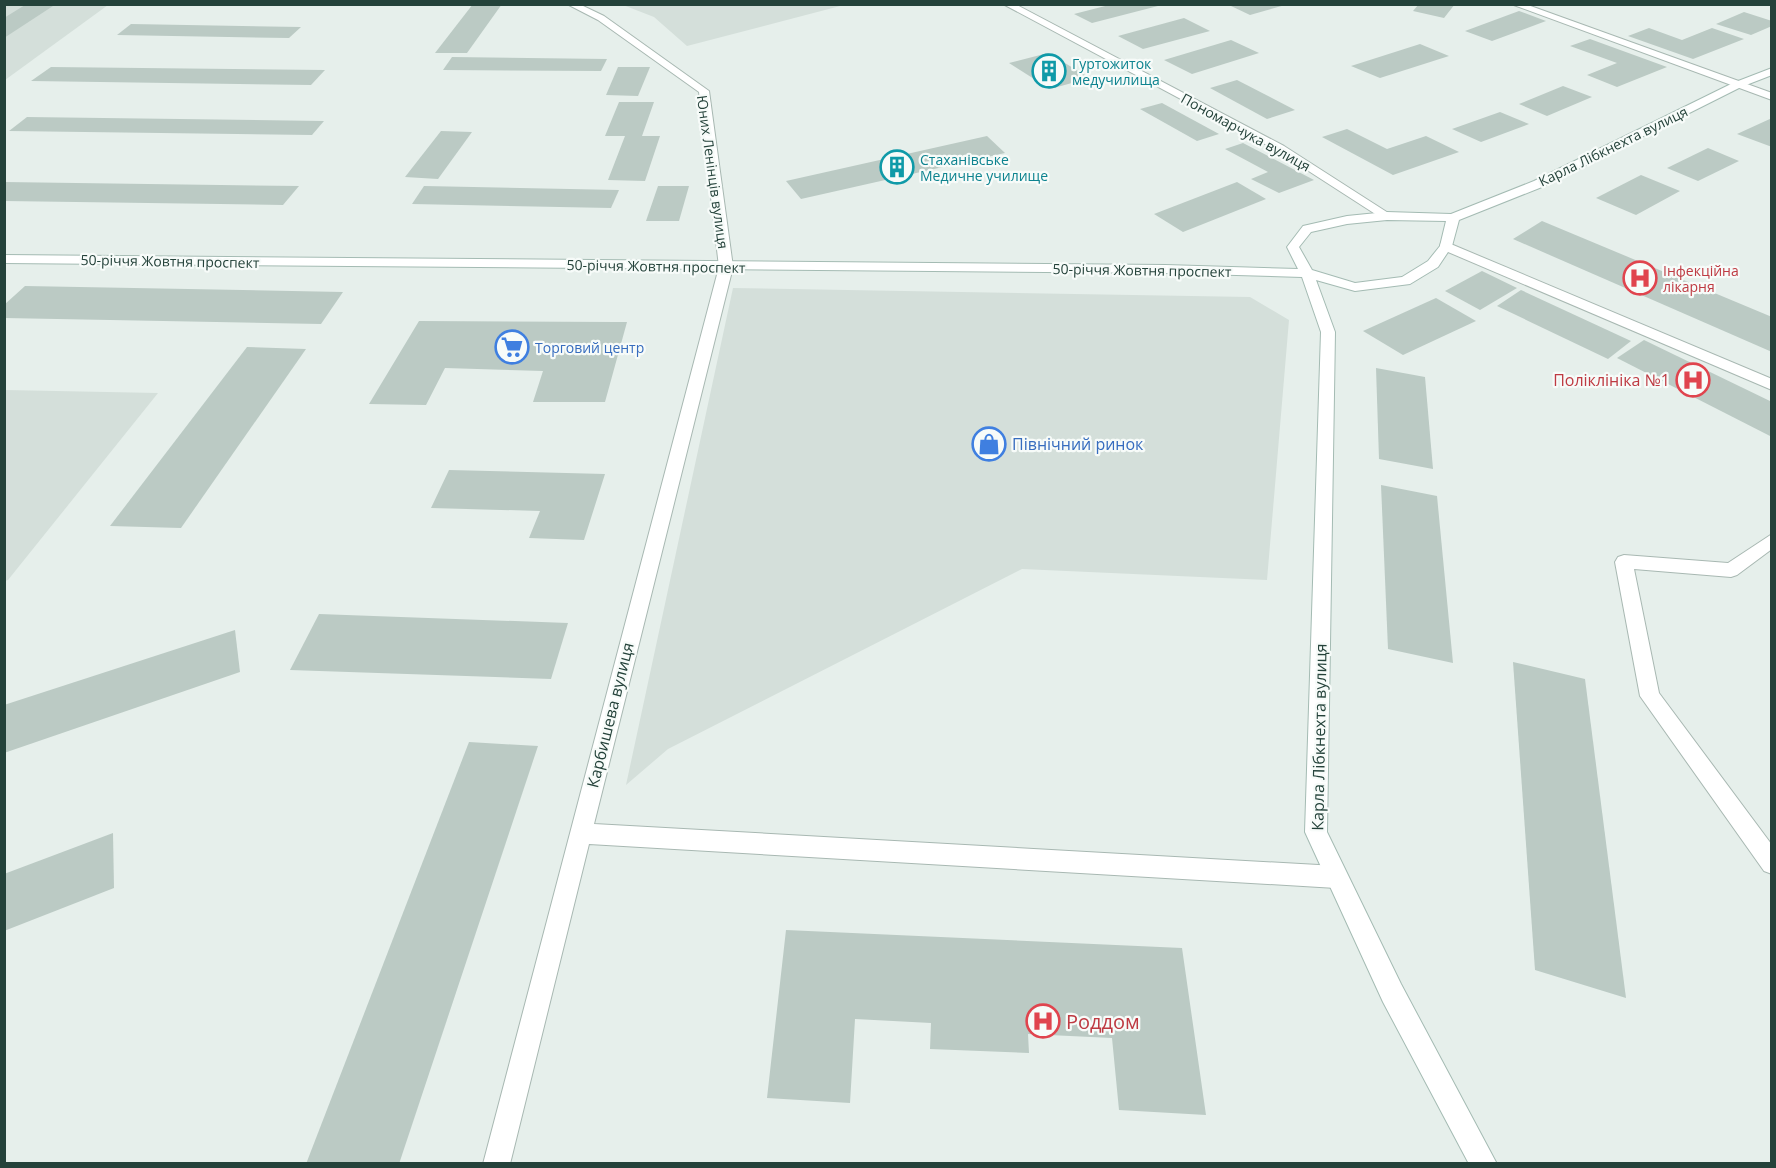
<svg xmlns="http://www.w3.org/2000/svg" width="1776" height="1168" font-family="'Open Sans',sans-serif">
	<rect width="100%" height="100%" fill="#e6efeb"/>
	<g fill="#d4dfda">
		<polygon points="5,5 108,5 5,80"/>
		<polygon points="623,5 844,5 687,46 654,17"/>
		<polygon points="733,288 1250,297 1289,320 1267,580 1022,569 668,749 626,785"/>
		<polygon points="5,390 158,393 8,580 5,581"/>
	</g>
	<g fill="#bbcac4">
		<polygon points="473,4 502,4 467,53 435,53"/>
		<polygon points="1113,4 1155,4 1158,6 1092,23 1074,14"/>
		<polygon points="1237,4 1284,4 1285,5 1250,15 1231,6"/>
		<polygon points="1419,4 1455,4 1444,18 1413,11"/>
		<polygon points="25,5 53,6 4,38 4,18"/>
		<polygon points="1519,11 1546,21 1492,41 1465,31"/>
		<polygon points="1744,12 1772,21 1772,26 1751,35 1716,24"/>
		<polygon points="1184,18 1210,31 1143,49 1118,36"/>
		<polygon points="131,24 301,27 289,38 117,35"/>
		<polygon points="1649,28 1682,40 1712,28 1744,39 1693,59 1628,36"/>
		<polygon points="1590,39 1667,67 1617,87 1587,75 1617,63 1570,46"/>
		<polygon points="1231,40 1259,53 1192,74 1164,60"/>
		<polygon points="1420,44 1449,56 1380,78 1351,66"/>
		<polygon points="1048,53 1090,78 1050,89 1009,63"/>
		<polygon points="452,57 607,59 601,71 443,70"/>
		<polygon points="51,67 325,70 311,85 31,81"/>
		<polygon points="618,67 650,67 638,96 606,95"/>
		<polygon points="1237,80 1295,110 1267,119 1210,88"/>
		<polygon points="1563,86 1592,97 1547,116 1519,104"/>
		<polygon points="619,102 654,102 642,136 660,136 645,181 608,180 625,136 605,136"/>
		<polygon points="1162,103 1219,134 1197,141 1140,109"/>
		<polygon points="1500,112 1529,124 1481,142 1452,129"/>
		<polygon points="27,117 324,121 312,135 9,131"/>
		<polygon points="1772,118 1772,147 1737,134"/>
		<polygon points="1347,129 1387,149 1426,136 1459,152 1393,175 1322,137"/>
		<polygon points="441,131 472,132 438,179 405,177"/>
		<polygon points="987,136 1005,153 801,199 786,181"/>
		<polygon points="1243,143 1314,180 1279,193 1251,179 1268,172 1225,149"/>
		<polygon points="1708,148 1739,161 1698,181 1667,168"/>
		<polygon points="1641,175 1680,191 1636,215 1596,198"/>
		<polygon points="4,182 299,186 283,205 4,201"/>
		<polygon points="1237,182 1266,199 1183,232 1154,214"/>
		<polygon points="424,186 619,190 611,208 412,204"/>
		<polygon points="658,186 689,186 679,221 646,221"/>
		<polygon points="1542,221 1772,317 1772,352 1513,239"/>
		<polygon points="1482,271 1517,288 1480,310 1445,291"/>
		<polygon points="25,286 343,292 321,324 4,318 4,305"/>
		<polygon points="1521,290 1631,341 1608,359 1497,306"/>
		<polygon points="1436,298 1476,321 1403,355 1363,331"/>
		<polygon points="419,321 616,322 627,322 605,402 533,402 543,371 445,368 426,405 369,404"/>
		<polygon points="1644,340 1772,402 1772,437 1617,358"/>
		<polygon points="247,347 306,349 181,528 110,526"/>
		<polygon points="1376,368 1425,377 1433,469 1379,459"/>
		<polygon points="449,470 605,474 584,540 529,538 540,511 431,508"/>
		<polygon points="1381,485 1437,496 1453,663 1388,649"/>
		<polygon points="319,614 568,623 551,679 290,670"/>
		<polygon points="235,630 240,672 4,753 4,705"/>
		<polygon points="1513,662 1585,679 1626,998 1535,970"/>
		<polygon points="469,742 538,746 399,1164 306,1164"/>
		<polygon points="113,833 114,888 4,931 4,874"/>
		<polygon points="786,930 1182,948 1206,1115 1119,1110 1112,1038 1028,1034 1029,1053 930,1049 931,1023 855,1019 850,1103 767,1098"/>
	</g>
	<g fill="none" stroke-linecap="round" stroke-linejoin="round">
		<g stroke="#a8b8b2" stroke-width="2">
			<g id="street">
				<polygon points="567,4 579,4 604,16 709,91 733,267 594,824 1336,866 1344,869 1347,877 1344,885 1336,888 589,844 510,1164 483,1164 719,267 699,92 598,20"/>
				<polygon points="1003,4 1015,4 1284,146 1393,216 1387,220 1383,219 1276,150"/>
				<polygon points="1511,4 1525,4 1772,93 1772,100"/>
				<polygon points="1446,242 1772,379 1772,390 1441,249 1440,246 1441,243"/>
				<polygon points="1772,534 1772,549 1737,575 1731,577 1634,569 1659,693 1772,845 1772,874 1764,871 1640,696 1615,562 1618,557 1624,555 1728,563"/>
			</g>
		</g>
		<g stroke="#a4bbb3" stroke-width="2">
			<path id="secondary" d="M1772,68V75L1741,87L1542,187L1459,220L1452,246L1438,267L1410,284L1355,291L1316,280L1335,332L1327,832L1401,984L1497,1164H1469L1383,1002L1305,832L1321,332L1302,277L1165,273L4,263V255L1165,265L1298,269L1287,247L1303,226L1347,216L1387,212L1451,214L1534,181L1733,83ZM1387,220L1446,221L1440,246L1428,261L1402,277L1355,283L1312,270L1299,247L1311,232L1347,224Z"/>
		</g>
		<use href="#street" fill="#fff" fill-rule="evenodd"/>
		<use href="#secondary" fill="#fff" fill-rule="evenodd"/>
	</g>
	<defs>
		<g id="building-ring" transform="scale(1.725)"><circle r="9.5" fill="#f7fbf9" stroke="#0f9aa8" stroke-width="1.5"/><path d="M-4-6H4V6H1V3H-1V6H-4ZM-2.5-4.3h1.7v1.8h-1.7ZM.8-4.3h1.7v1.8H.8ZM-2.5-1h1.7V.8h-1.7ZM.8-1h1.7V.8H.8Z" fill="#0f9aa8"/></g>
		<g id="hospital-ring" transform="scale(1.725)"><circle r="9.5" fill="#f7fbf9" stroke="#e0444e" stroke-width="1.5"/><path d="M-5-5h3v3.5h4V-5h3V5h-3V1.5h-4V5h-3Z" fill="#e0444e"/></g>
		<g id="supermarket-ring" transform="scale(1.725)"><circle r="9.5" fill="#f7fbf9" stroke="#3f7fe0" stroke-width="1.5"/><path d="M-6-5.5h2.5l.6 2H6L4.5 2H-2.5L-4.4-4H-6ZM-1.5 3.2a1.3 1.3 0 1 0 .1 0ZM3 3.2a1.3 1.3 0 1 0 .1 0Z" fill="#3f7fe0"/></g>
		<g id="shop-ring" transform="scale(1.725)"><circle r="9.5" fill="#f7fbf9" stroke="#3f7fe0" stroke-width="1.5"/><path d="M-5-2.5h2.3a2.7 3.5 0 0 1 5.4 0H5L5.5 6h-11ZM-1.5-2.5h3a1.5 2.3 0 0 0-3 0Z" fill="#3f7fe0"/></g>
	</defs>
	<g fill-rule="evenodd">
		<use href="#building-ring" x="1049" y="71"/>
		<use href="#building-ring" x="897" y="167"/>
		<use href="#hospital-ring" x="1640" y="278"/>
		<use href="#supermarket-ring" x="512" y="347"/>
		<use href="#hospital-ring" x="1693" y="380"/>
		<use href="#shop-ring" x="989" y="444"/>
		<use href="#hospital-ring" x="1043" y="1021"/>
	</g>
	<g text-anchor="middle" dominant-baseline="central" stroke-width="4.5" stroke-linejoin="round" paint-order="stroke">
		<g font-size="14" fill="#0d838f" stroke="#f7fbf9" text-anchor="start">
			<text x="1072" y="63">Гуртожиток<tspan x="1072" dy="16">медучилища</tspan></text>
			<text x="920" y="159">Стаханівське<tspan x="920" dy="16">Медичне училище</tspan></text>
		</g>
		<g font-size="14" fill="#24423a" stroke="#f7fbf9">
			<text transform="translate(1246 132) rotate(29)">Пономарчука вулиця</text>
			<text transform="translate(1613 146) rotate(-26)">Карла Лібкнехта вулиця</text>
			<text transform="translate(713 172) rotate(82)">Юних Ленінців вулиця</text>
			<text transform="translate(170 261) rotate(1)">50-річчя Жовтня проспект</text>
			<text transform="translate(656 266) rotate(1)">50-річчя Жовтня проспект</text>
			<text transform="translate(1142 270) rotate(1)">50-річчя Жовтня проспект</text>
		</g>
		<g font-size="14" fill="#be3a42" stroke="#f7fbf9" text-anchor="start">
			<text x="1663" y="270">Інфекційна<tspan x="1663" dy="16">лікарня</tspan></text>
		</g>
		<g font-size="14" fill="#366cbe" stroke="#f7fbf9" text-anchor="start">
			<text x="535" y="347">Торговий центр</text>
		</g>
		<g font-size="16" fill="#be3a42" stroke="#f7fbf9" text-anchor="end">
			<text x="1670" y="380">Поліклініка №1</text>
		</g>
		<g font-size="16" fill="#366cbe" stroke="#f7fbf9" text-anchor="start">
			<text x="1012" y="444">Північний ринок</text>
		</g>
		<g font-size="16" fill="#24423a" stroke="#f7fbf9">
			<text transform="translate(610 715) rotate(-76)">Карбишева вулиця</text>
			<text transform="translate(1319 737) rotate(-89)">Карла Лібкнехта вулиця</text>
		</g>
		<g font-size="20" fill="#be3a42" stroke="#f7fbf9" text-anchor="start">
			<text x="1066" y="1021">Роддом</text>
		</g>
	</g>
	<rect width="1776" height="1168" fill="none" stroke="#24423a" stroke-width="12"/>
</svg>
